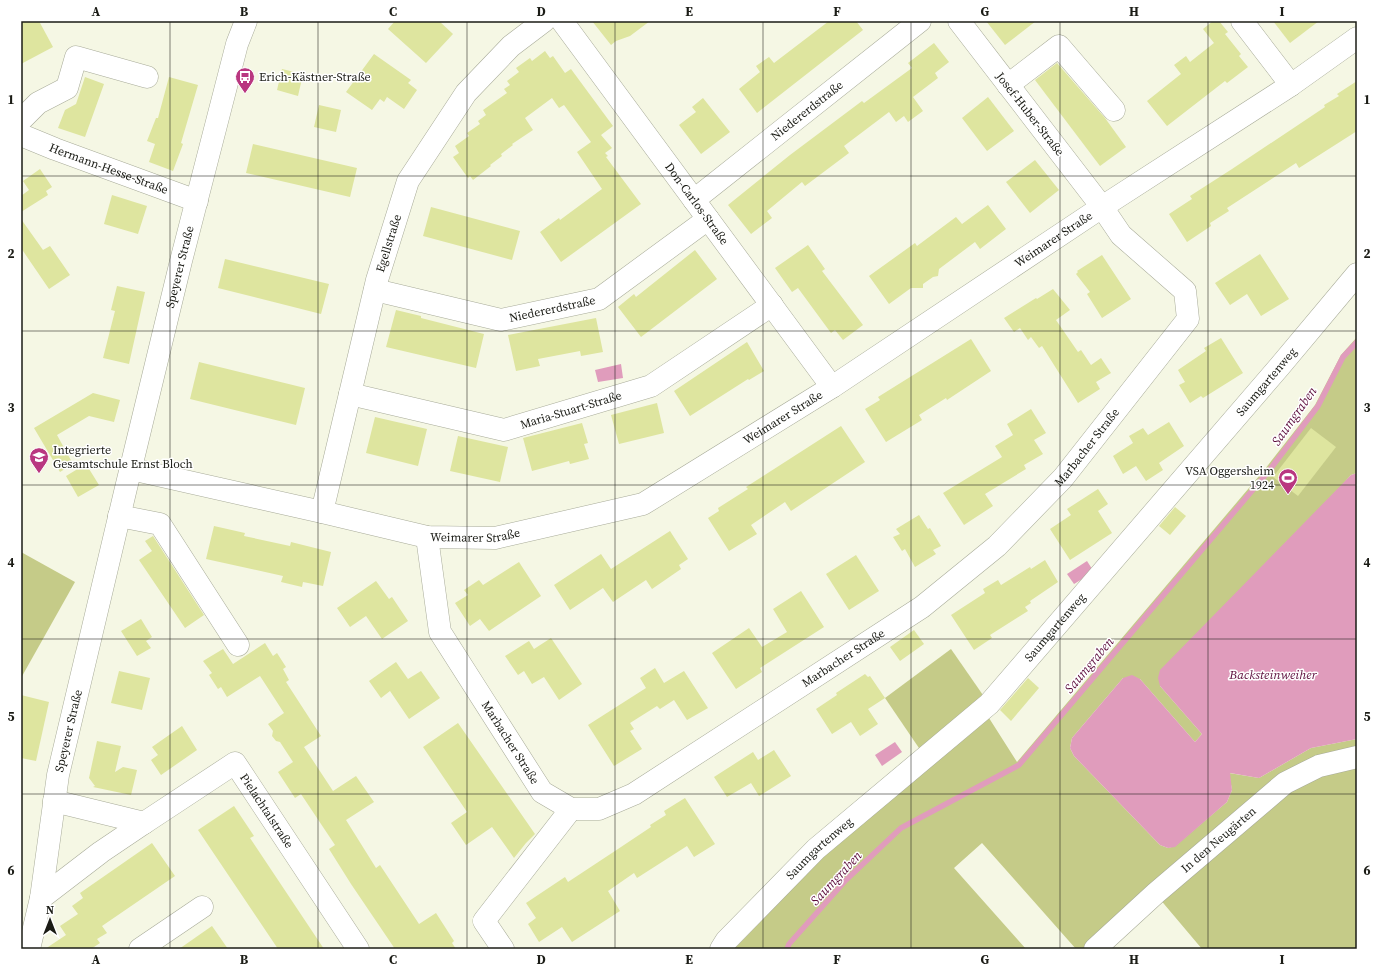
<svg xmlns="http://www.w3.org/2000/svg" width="1378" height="970" font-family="'Source Serif 4',serif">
	<rect width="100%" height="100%" fill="#f5f7e4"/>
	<g fill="#c5cb88">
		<polygon points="1357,337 1357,473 1351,475 1160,686 1202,734 1195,742 1140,679 1123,678 1072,738 1070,748 1074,756 1160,845 1168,848 1175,846 1227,802 1232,790 1229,773 1259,778 1311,748 1357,739 1357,949 1202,949 1159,898 1105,949 1076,949 982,843 954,868 1026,949 734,949 822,858 989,718 1017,762 1265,469 1315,405 1341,355"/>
		<polygon points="21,552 75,582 21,678"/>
		<polygon points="951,649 985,698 921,751 885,698"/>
	</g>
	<g fill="#e09cbc">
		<polygon points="621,364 623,378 598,382 595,370"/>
		<polygon points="1357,473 1357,739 1311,748 1259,778 1230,773 1232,790 1227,802 1175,847 1168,848 1160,845 1074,756 1070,748 1072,738 1123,678 1132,675 1140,679 1195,742 1202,734 1160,686 1158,678 1160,670 1351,475"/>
		<polygon points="1087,561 1094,572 1074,584 1067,574"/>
		<polygon points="895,742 902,752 882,766 875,755"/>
	</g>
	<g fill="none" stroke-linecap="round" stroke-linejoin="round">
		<polyline stroke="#e09cbc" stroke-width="5.5" points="787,949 789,944 846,880 901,828 1019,765 1268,472 1318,406 1343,357 1357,342"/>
	</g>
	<g fill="#dee59f">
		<polygon points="21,21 39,21 53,47 21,64"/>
		<polygon points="395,21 439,21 453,34 426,63 388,29"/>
		<polygon points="592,21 650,21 630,36 616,41 611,45"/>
		<polygon points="829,21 856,21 863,30 757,113 739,89 760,72 756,66 769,57 774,63"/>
		<polygon points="986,21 1036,21 1005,45"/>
		<polygon points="1213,21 1219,21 1228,32 1225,34 1241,54 1239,56 1248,67 1227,83 1225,81 1167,126 1147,101 1181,74 1174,65 1186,56 1190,62 1214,43 1203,29"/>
		<polygon points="1273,21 1319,21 1290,43"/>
		<polygon points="934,43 949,62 935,73 938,78 913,97 923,111 908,122 904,116 896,122 889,112 844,146 849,153 805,186 802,182 767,211 772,218 751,234 728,205 790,155 862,101 864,103 912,68 908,63"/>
		<polygon points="545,51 550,58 553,56 565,73 571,69 613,126 601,135 612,148 605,153 608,156 606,157 641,204 561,262 540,232 559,218 560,220 602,189 577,152 591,142 564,105 559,108 552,98 525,118 533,130 512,144 513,145 501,154 502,156 490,165 491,166 473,180 470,176 468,178 453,157 459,153 455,146 469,136 467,133 480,124 478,121 486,115 483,110 507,93 504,89 510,85 507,81 519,72 516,68 530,58 532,61"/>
		<polygon points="374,54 411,80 408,83 417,90 404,109 387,97 384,102 380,99 372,110 346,92"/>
		<polygon points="1057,63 1105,118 1126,147 1100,166 1035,80"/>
		<polygon points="282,69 303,74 298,96 277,90"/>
		<polygon points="85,77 104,84 85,137 58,128 65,110 76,104"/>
		<polygon points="169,77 198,85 181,143 183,144 173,171 149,162 155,144 147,141 156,118 158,118"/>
		<polygon points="1357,81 1357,131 1299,168 1296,163 1227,208 1229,211 1210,223 1211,226 1187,242 1169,214 1192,199 1190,196 1232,169 1325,107 1324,105 1339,96 1337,94"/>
		<polygon points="988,97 1014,131 987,151 962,118"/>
		<polygon points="703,98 730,132 701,154 679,125 696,112 692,107"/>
		<polygon points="319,105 341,110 336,132 314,127"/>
		<polygon points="253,144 357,168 350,197 246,173"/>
		<polygon points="1035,160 1059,190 1030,213 1006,182"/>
		<polygon points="40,169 52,187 46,191 48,195 21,212 21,196 29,190 23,181"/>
		<polygon points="112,195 147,206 138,234 104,224"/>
		<polygon points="988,205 1006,229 980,249 975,242 939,269 938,276 933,277 923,284 923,288 911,288 889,304 869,276 915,243 917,246 956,217 962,224"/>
		<polygon points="431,207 520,231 512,260 423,236"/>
		<polygon points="21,219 43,250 50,246 70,275 49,289 21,248"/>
		<polygon points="808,245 825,269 822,271 863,325 843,340 835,330 831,333 798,288 792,292 775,268"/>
		<polygon points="695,250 717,279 641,337 618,307 634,294 636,297"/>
		<polygon points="1260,254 1289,299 1261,316 1247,294 1230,305 1215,283"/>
		<polygon points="1102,255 1131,299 1102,318 1087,294 1090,292 1076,274 1078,272 1077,271"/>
		<polygon points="225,259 329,284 321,314 218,288"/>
		<polygon points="117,286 145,292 129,364 103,358 115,311 111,310"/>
		<polygon points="1053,289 1070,310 1056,320 1078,352 1081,350 1091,365 1101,358 1111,373 1096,382 1100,389 1078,403 1042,346 1039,348 1031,337 1028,340 1020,328 1014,332 1004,318 1036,298 1037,299"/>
		<polygon points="396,310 421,316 421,318 484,334 476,368 386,347"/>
		<polygon points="596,318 603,352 581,356 580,351 538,359 540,366 516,371 508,335"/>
		<polygon points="1221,338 1243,373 1203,398 1201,396 1190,403 1179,385 1185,382 1178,370 1206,351 1204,348"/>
		<polygon points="971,339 991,371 947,400 946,398 919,415 922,420 886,442 865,409 880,400 878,397"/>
		<polygon points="747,342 764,371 749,380 748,379 690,416 674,391"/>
		<polygon points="199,362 305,388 296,425 190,399"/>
		<polygon points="93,393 120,400 114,422 89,416 57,435 73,464 60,472 34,428"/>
		<polygon points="657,403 664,433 619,444 611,415"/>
		<polygon points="1031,409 1046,433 1034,440 1043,454 1024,465 1026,469 985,494 993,506 964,525 943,493 1002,457 995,446 1013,435 1007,424"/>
		<polygon points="375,417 427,429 418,466 366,453"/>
		<polygon points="1169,422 1184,446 1159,463 1163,470 1146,481 1136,466 1123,474 1113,456 1133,443 1129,436 1143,428 1148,435"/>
		<polygon points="582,423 588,443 584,444 589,459 570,464 569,461 532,471 523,438"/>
		<polygon points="841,426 865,462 791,511 785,502 751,525 757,534 729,551 708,518 719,511 718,508 748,489 746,487"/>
		<polygon points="1311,428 1336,447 1298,496 1273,477"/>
		<polygon points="458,436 508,447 500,482 450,471"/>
		<polygon points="86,464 99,485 78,497 66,476"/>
		<polygon points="1098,489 1108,504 1098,511 1112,533 1070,560 1050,529 1071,515 1067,509"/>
		<polygon points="1175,507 1186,516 1170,535 1159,526"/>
		<polygon points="919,515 928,529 930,528 941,546 933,550 936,554 915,567 905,549 902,551 893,537 900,534 896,529"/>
		<polygon points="214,526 245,533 244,536 290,546 291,542 331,552 323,586 303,582 302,587 281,582 283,576 206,559"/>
		<polygon points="670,531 688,559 679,565 681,569 652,589 646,580 613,602 603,588 570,610 554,585 601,554 611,569"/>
		<polygon points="153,536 204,615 185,628 139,560 152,551 145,541"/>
		<polygon points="856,555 879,591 849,610 826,574"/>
		<polygon points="1045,560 1058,582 1030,601 1031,603 1025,607 1028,611 990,635 992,638 974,650 951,615 985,593 983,589 998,580 1001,585 1030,567 1031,569"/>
		<polygon points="519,562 541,596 489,631 480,619 470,626 455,603 468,595 464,590 479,580 483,585"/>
		<polygon points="376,581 389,599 392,597 408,621 382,639 366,616 350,627 337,608"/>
		<polygon points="801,591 824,627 760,668 762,672 736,689 712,653 749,628 762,647 787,632 773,609"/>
		<polygon points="141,619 152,637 146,641 151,648 137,656 121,631"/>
		<polygon points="914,630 924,644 900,661 890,647"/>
		<polygon points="551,638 582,684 559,700 544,677 532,684 524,671 518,675 505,656 529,641 534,649"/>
		<polygon points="265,643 273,656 277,653 286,667 283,669 289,680 286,682 321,736 304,747 333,791 356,776 374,802 346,820 376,868 380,865 419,924 436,913 454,941 452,943 456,949 395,949 351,884 329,849 335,845 301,794 295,798 278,772 293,762 280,742 276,741 272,736 273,731 268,724 284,713 260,676 227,697 221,687 218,689 209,675 212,673 203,661 223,649 233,664"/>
		<polygon points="396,662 408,679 421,671 440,698 409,719 390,691 381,698 369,681"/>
		<polygon points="655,668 664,683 684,671 708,708 687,720 674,700 660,709 657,706 630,723 634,729 630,731 642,749 614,766 588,725 646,688 640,678"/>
		<polygon points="119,671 150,678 142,710 111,703"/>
		<polygon points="865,674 868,677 870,676 885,698 868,709 878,724 860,736 851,722 832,734 816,709 837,695 836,693"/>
		<polygon points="1028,678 1039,688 1011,721 1000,710"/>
		<polygon points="21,695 49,702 36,761 21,758"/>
		<polygon points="458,723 535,834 526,843 514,858 492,827 466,845 451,823 467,812 423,747"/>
		<polygon points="182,726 197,750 161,775 151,760 158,755 152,747"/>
		<polygon points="97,741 121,746 115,772 123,767 137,770 131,795 93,787 95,786 89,778"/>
		<polygon points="774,750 791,776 759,796 751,783 727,797 714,777 753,752 758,760"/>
		<polygon points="685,798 715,844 694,857 687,846 637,878 634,873 608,891 620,911 572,942 562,927 539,942 528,924 536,918 526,903 565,877 568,882 618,849 651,827 650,825 666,815 664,811"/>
		<polygon points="234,806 254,836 250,838 324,949 278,949 198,830"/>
		<polygon points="152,843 175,876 102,926 107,933 97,939 100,943 91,949 45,949 66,935 60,926 78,914 72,906 83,898 80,893"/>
		<polygon points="212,926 228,949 179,949"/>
	</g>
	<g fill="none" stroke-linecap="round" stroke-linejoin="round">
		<g stroke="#a8ab99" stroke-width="23">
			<g id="minor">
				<path id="s1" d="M562,21L832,387"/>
				<polyline points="1242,21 1291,85"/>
				<polyline points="1008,85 1059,46 1114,110"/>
				<polyline points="21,120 38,103 67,88 76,57 147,77"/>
				<path id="s2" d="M21,135L55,149L197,201"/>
				<path id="s3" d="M694,200L920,21"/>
				<path id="s4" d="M375,290L501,320L599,299L708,219"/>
				<path id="s5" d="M350,394L504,430L651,386L772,305"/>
				<path id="s6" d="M131,469L322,512L427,537L495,538L643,504L832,387L1102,207L1291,85L1357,38"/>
				<path id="s7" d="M322,512L377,280L408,181L466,93L511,46L544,21"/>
				<polyline points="119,516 160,524 238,645"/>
				<path id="s8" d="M427,537L440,632L542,792L571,809H599L634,794L922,607L997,546L1063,478L1188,319L1185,291L1121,235L1102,207L959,21"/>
				<path id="s9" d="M54,801L144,823L235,763L358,949"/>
				<polyline points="41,898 101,852 144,823"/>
				<path id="s10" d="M29,949L41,898L58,775L126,488L181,261L237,44L246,21"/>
				<polyline points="140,949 202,907"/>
				<polyline points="503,949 484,921 571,809"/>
				<path id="s11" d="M721,949L726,941L816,849L989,704L1280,366L1357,274"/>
				<path id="s12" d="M1095,949L1156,893L1285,783L1319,766L1357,757"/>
			</g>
		</g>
		<use href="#minor" stroke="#fff" stroke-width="22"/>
	</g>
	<path fill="none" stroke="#1b1c16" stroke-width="1" stroke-opacity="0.55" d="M170,21V949M318,21V949M467,21V949M615,21V949M763,21V949M911,21V949M1060,21V949M1208,21V949M21,176H1357M21,331H1357M21,485H1357M21,639H1357M21,794H1357"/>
	<defs>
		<g id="bus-pin" transform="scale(1)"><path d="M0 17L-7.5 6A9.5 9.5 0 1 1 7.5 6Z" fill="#b93780" stroke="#fff"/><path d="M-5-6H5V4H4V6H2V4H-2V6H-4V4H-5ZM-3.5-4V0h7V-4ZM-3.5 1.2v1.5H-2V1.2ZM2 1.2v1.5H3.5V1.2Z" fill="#fff"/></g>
		<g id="school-pin" transform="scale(1)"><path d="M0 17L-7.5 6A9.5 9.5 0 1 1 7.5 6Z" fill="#b93780" stroke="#fff"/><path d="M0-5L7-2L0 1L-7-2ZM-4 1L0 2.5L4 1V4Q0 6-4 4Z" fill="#fff"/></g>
		<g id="stadium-pin" transform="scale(1)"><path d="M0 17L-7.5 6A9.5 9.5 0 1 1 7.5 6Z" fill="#b93780" stroke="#fff"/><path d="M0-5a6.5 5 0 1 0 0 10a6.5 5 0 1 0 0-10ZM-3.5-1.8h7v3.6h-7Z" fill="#fff"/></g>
	</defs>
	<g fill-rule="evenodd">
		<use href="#bus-pin" x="245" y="77"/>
		<use href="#school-pin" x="39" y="457"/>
		<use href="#stadium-pin" x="1288" y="478"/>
	</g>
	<g text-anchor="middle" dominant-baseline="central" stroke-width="3" stroke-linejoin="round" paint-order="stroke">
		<g font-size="12" fill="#1b1c16" stroke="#fff" text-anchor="start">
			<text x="259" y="77">Erich-Kästner-Straße</text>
			<text x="53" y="450">Integrierte<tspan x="53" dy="14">Gesamtschule Ernst Bloch</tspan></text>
			<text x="1274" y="471" text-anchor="end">VSA Oggersheim<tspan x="1274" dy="14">1924</tspan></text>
		</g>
		<g font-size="12" fill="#1b1c16" stroke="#fff">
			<text stroke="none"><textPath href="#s3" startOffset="144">Niedererdstraße</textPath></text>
			<text transform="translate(1030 114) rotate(52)">Josef-Huber-Straße</text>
			<text stroke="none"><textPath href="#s2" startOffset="94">Hermann-Hesse-Straße</textPath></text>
			<text stroke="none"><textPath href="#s1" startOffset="227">Don-Carlos-Straße</textPath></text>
			<text stroke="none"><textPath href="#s6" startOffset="1012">Weimarer Straße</textPath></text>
			<text stroke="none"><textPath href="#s7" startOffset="277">Egellstraße</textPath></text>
			<text stroke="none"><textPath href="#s10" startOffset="699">Speyerer Straße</textPath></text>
			<text stroke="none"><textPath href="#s4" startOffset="182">Niedererdstraße</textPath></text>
			<text stroke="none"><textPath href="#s11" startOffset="789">Saumgartenweg</textPath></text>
			<text stroke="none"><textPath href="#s5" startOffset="228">Maria-Stuart-Straße</textPath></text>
			<text stroke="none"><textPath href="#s6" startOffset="688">Weimarer Straße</textPath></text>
			<text stroke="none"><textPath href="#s8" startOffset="959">Marbacher Straße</textPath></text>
			<text stroke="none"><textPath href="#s6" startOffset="352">Weimarer Straße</textPath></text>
			<text stroke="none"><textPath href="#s11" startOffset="465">Saumgartenweg</textPath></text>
			<text stroke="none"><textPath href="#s8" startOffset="635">Marbacher Straße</textPath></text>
			<text stroke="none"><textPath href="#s10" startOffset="222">Speyerer Straße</textPath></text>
			<text stroke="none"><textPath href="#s8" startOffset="227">Marbacher Straße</textPath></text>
			<text stroke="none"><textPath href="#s9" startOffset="259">Pielachtalstraße</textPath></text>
			<text stroke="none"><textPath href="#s12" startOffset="165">In den Neugärten</textPath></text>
			<text stroke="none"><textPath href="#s11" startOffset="141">Saumgartenweg</textPath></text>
		</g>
		<g font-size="13" font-style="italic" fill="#5c0d3c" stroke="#fff">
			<text transform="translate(1294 416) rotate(-55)">Saumgraben</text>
			<text transform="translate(1089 665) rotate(-50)">Saumgraben</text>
			<text x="1273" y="674">Backsteinweiher</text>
			<text transform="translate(836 878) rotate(-47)">Saumgraben</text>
		</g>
	</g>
	<rect width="1378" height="970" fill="none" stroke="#ffffff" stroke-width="44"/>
	<g transform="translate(50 920)" stroke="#ffffff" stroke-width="3" paint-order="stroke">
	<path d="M0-3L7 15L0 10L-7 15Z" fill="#1b1c16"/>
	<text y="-6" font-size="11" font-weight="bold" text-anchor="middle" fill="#1b1c16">N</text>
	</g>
	<rect x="22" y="22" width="1334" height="926" fill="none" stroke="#1b1c16" stroke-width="1.5"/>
	<g font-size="13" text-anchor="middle" font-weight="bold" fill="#1b1c16">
		<text x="96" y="16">A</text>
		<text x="244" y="16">B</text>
		<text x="393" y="16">C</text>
		<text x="541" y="16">D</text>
		<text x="689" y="16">E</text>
		<text x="837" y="16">F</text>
		<text x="985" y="16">G</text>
		<text x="1134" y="16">H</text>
		<text x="1282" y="16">I</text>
		<text x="11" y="104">1</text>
		<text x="1367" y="104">1</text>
		<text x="11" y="258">2</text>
		<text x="1367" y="258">2</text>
		<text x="11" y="412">3</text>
		<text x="1367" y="412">3</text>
		<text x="11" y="567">4</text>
		<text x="1367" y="567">4</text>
		<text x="11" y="721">5</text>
		<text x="1367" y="721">5</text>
		<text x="11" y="875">6</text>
		<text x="1367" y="875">6</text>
		<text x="96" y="964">A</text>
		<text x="244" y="964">B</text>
		<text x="393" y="964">C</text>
		<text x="541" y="964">D</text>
		<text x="689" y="964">E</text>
		<text x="837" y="964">F</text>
		<text x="985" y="964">G</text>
		<text x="1134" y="964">H</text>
		<text x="1282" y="964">I</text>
	</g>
</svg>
